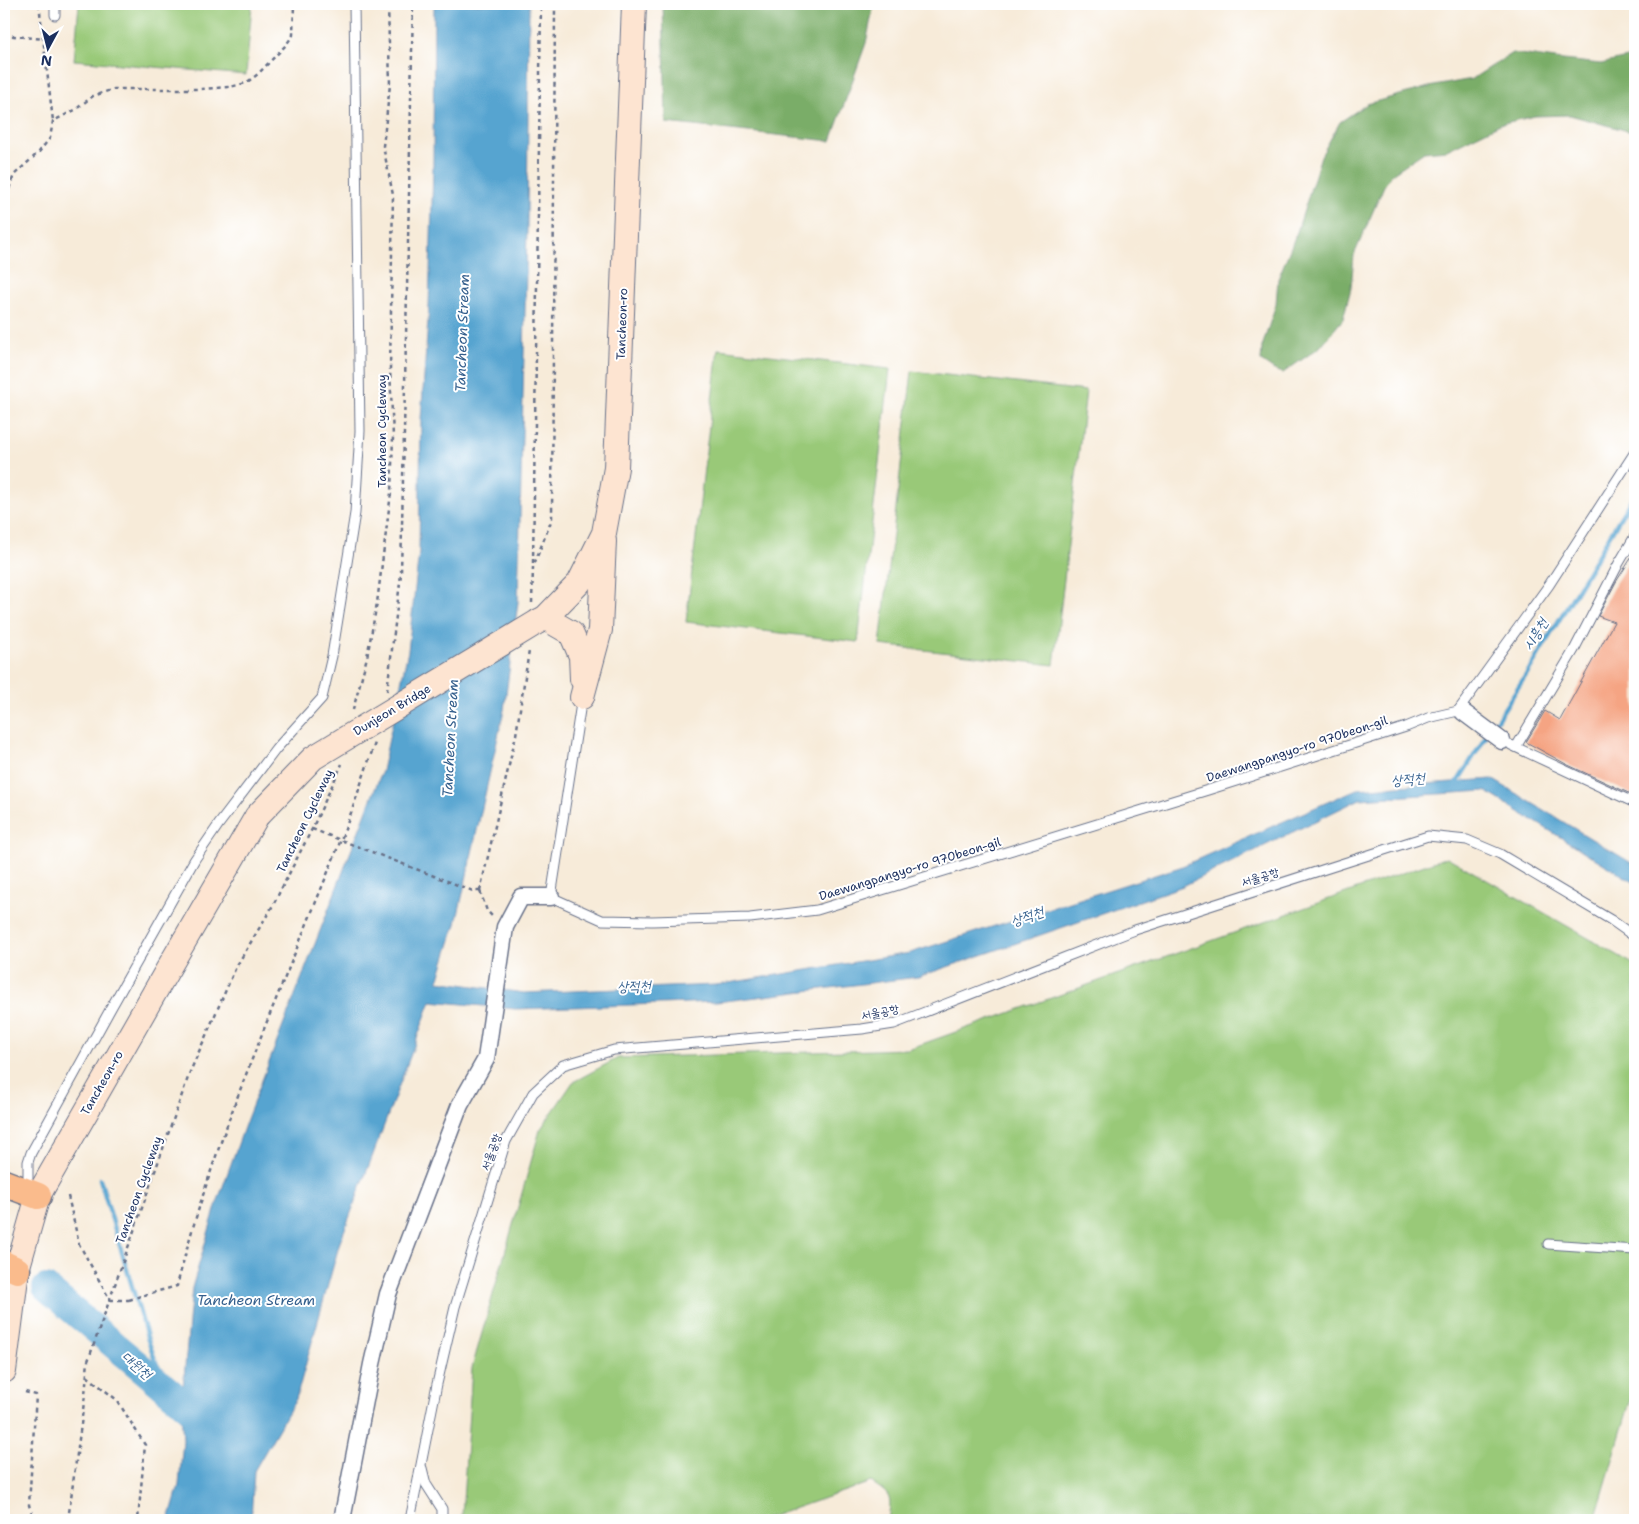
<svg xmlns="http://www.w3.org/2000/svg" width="1639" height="1524" font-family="'Shantell Sans','Poor Story',sans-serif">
	<rect width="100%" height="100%" fill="#fff"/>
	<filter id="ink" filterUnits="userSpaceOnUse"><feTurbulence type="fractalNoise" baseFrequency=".02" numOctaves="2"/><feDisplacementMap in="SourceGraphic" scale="10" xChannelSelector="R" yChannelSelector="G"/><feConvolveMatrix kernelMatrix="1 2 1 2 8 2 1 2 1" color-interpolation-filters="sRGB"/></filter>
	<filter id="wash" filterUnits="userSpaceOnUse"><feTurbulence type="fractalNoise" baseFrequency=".0096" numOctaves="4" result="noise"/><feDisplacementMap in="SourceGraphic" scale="20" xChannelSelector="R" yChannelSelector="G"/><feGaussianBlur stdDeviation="1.12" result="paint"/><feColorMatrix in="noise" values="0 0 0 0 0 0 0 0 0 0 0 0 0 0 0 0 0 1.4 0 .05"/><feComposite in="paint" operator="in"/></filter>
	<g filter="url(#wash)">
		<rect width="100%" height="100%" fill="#f7ebd9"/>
		<g fill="#99c978" stroke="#5a7c6b">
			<polygon points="79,4 252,4 246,75 74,60"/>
			<polygon points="718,349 890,369 858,642 686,622"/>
			<polygon points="912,371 1086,391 1054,665 880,645"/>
			<path d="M1447,857L1635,965V1385L1595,1520H888C892,1496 891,1495 871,1482L761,1520H466L462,1516L472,1368L540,1130L573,1082L618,1058L908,1049Z"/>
		</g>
		<g fill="#7aad68" stroke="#4a6e63">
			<polygon points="663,4 874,4 866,43 831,141 666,123"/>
			<polygon points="1512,53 1563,60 1601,64 1635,56 1635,133 1570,115 1535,116 1500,124 1447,150 1424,152 1393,173 1384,186 1354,255 1351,288 1343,319 1320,347 1283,373 1274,370 1261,361 1262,347 1276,304 1278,279 1297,232 1321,156 1340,122 1367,104 1429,87 1472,79"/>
		</g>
		<polygon fill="#56a4d0" stroke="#386a97" points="434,4 529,4 527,231 518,602 504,710 456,924 438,981 524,993 716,985 910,953 1180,867 1357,789 1492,779 1635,865 1635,883 1485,791 1360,799 1183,886 918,977 717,1002 515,1009 431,1001 340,1242 296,1399 254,1471 251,1520 169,1520 179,1485 183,1440 181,1412 192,1288 217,1203 247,1119 382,771 408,651 419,552 421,419 429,306 433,169"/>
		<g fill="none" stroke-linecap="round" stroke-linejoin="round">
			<g stroke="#56a4d0" stroke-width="4.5">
				<polyline points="1491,729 1528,672 1635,493"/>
				<polyline points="1455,786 1487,735"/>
				<polyline points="100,1179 148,1340 165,1387"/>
			</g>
			<polyline stroke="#56a4d0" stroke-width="28" points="46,1288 206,1422 208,1427"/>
		</g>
		<g id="blocks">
			<polygon fill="#f5a483" points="1635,552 1635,796 1566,764 1526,742 1545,711 1560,720 1614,622 1598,616 1616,582"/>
		</g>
	</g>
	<g filter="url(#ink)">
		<use href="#blocks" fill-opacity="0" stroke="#687189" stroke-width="1"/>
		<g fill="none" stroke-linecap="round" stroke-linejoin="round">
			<g stroke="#687189" stroke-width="11">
				<g id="service">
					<polyline points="55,15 55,4"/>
					<polyline points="582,697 551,897 602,920 652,921 750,918 817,910 1208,790 1406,727 1428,718 1458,711 1463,712"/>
					<polyline points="1458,711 1549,585 1635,452"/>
					<polyline points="1511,745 1635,803"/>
					<polyline points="1516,747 1574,650 1619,563 1635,536"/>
					<polyline points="28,1188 28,1162 31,1153 111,1008 195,859 219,824 276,749 322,698 332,656 355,513 360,431 354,4"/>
					<polyline points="1548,1244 1635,1250"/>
					<polyline points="422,1468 426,1484 442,1509 442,1520"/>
					<polyline points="410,1520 437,1384 455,1307 506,1141 533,1093 563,1065 614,1050 862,1029 894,1024 1135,930 1428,836 1467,840 1500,854 1611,920 1635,937"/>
				</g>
			</g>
			<g stroke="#687189" stroke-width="19">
				<g id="minor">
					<polyline points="1463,712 1502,741"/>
					<polyline points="342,1520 372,1364 388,1294 460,1105 486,1059 505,927 521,897 551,897"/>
				</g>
			</g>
			<g stroke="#687189" stroke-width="26">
				<g id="secondary">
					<polyline points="545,618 571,633 581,656 582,679"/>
					<polyline points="539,621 545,618 579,583 604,533 616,468 634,4"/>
					<polyline points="582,697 600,630 604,541"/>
					<polyline points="4,1371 17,1270 38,1196 172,962 257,816"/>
				</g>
			</g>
			<g stroke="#687189" stroke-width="29">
				<g id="primary">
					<polyline points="4,1183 38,1196"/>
					<polyline points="4,1264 17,1270"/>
				</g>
			</g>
			<g stroke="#687189" stroke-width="2.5" stroke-dasharray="4 4" stroke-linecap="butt">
				<polyline points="39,4 53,121"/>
				<polyline points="4,35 44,39"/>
				<polyline points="4,195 9,189 14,175 39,152 50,138 53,121 75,110 93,96 114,89 200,89 230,87 246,83 258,74 286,45 293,35 294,4"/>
				<polyline points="533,563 541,4"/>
				<polyline points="532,603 533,567 552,519 555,4"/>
				<polyline points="387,691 401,574 413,4"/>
				<polyline points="353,710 367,657 377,603 391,493 393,437 390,369 393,195 383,146 390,85 388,4"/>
				<polyline points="312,829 473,891 480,891"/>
				<polyline points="480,891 516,735 529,651"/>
				<polyline points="480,891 487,911 492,916"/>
				<polyline points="68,1196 79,1244 110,1300"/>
				<path d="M144,1295L177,1286C215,1133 282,989 340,842C353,810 363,776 375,743"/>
				<polyline points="110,1300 129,1300"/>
				<polyline points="87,1376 117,1400 145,1445 138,1520"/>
				<polyline points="25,1392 36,1395 29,1505 34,1520"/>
				<polyline points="68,1520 85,1395 88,1361 190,1072 236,967 272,907 312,829 342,764"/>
			</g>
			<use href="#service" stroke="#fff" stroke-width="9"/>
			<use href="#minor" stroke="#fff" stroke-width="16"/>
			<use href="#secondary" stroke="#fde4d1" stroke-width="24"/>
			<use href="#primary" stroke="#fabb8c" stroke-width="26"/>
			<g stroke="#687189" stroke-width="26" stroke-linecap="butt">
				<polyline id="secondary-bridge" points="257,816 313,758 539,621"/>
			</g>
			<polyline stroke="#687189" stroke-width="2.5" stroke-dasharray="4 4" stroke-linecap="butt" points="129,1300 144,1295"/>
			<use href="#secondary-bridge" stroke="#fde4d1" stroke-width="24"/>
		</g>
	</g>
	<g text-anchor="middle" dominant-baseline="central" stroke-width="4" stroke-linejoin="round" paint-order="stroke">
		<g font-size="12" fill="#1b2f5e" stroke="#fff">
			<text transform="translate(622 324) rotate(-88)">Tancheon-ro</text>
			<text transform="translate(382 431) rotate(-90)">Tancheon Cycleway</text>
			<text transform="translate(392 710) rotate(-31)">Dunjeon Bridge</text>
			<text transform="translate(1297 749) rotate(-18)">Daewangpangyo-ro 970beon-gil</text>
			<text transform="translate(305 821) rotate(-64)">Tancheon Cycleway</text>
			<text transform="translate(910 869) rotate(-17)">Daewangpangyo-ro 970beon-gil</text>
			<text transform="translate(1260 877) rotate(-18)">서울공항</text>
			<text transform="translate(880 1012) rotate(-12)">서울공항</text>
			<text transform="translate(102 1083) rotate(-60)">Tancheon-ro</text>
			<text transform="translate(491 1152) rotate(-70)">서울공항</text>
			<text transform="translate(139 1190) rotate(-70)">Tancheon Cycleway</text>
		</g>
		<g font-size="14" font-style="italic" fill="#335e8c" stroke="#fff">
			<text transform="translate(462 333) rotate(-88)">Tancheon Stream</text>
			<text transform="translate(1535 634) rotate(-58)">시흥천</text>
			<text transform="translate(450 738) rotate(-87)">Tancheon Stream</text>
			<text transform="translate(1408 779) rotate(-5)">상적천</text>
			<text transform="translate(1027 916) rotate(-19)">상적천</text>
			<text transform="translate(634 986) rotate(-2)">상적천</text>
			<text x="256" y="1300">Tancheon Stream</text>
			<text transform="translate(137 1365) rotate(40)">대원천</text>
		</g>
	</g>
	<rect width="1639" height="1524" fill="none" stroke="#fff" stroke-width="20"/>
	<g transform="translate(48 48) rotate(187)" stroke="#ffffff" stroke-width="4" paint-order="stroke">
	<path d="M0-4L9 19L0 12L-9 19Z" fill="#1b2f5e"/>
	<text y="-8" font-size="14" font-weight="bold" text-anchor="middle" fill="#1b2f5e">N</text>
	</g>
</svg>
